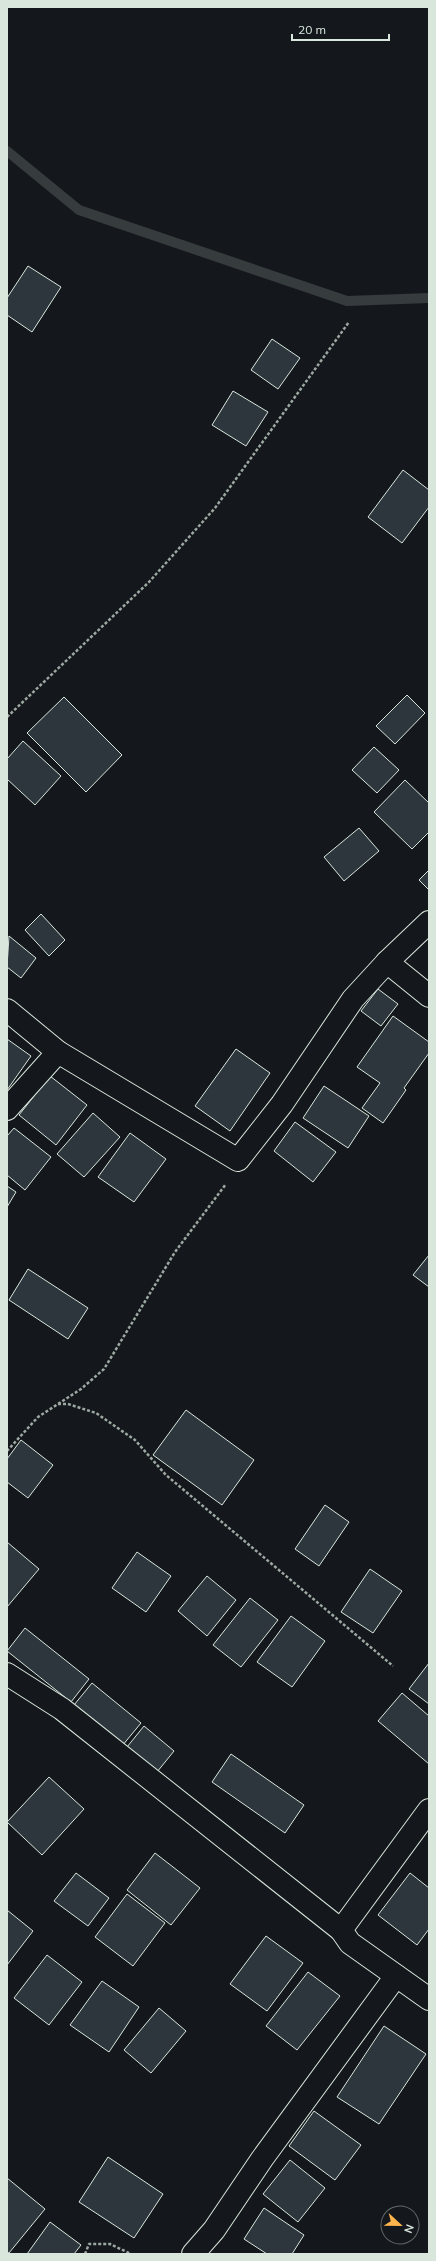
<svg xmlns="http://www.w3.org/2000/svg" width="436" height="2261" font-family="Mulish,sans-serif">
	<rect width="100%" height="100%" fill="#14181c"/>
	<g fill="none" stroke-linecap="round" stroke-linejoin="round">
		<polyline stroke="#363b3e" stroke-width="10" points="7,151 79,210 347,301 429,298"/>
	</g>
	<g fill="#2c363c" stroke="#d8e6dc">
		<polygon points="28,266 61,287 32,332 7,315 7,298"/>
		<polygon points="272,339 300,358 278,389 251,370"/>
		<polygon points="233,391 268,412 246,446 212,425"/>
		<polygon points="403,470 429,490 429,507 402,543 368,517"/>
		<polygon points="407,695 425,713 395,744 376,726"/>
		<polygon points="64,697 122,755 86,792 27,733"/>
		<polygon points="23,741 61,776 35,805 7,779 7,759"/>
		<polygon points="374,747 399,770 377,793 352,770"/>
		<polygon points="405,780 429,803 429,832 412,849 374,812"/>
		<polygon points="359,828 379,851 344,881 324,857"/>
		<polygon points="429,870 429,890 419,880"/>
		<polygon points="41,914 65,940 49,956 25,930"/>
		<polygon points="9,936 36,958 21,978 7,967"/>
		<polygon points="378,989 398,1004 381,1026 361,1011"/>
		<polygon points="393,1016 429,1042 429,1053 404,1088 406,1090 383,1123 362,1108 380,1083 357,1067"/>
		<polygon points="7,1039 31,1056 7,1090"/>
		<polygon points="236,1049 270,1073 230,1131 195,1106"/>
		<polygon points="50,1076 87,1105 56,1145 19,1115"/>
		<polygon points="324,1086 369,1116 348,1148 303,1118"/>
		<polygon points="93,1113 120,1137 84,1177 57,1154"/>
		<polygon points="295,1122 336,1152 313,1182 274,1151"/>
		<polygon points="14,1128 51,1157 25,1190 7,1175 7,1136"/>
		<polygon points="130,1133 166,1159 134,1202 98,1177"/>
		<polygon points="7,1186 16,1192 7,1207"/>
		<polygon points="429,1255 429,1287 413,1275"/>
		<polygon points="28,1269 88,1308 68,1339 9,1300"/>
		<polygon points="186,1410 254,1460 222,1505 153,1455"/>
		<polygon points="21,1440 53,1465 28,1498 7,1482 7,1459"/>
		<polygon points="325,1505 349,1522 319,1566 295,1549"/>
		<polygon points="7,1542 39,1569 7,1607"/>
		<polygon points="137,1552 171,1576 146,1612 112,1588"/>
		<polygon points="370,1569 402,1591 373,1633 341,1612"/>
		<polygon points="207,1576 236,1600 207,1636 178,1611"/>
		<polygon points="250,1598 278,1620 241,1667 213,1645"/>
		<polygon points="291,1616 325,1641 292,1687 257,1662"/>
		<polygon points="25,1628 89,1679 71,1702 7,1651"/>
		<polygon points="429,1663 429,1704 409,1689"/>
		<polygon points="92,1683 141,1723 122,1746 74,1705"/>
		<polygon points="402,1693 429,1716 429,1764 378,1721"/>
		<polygon points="144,1726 174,1751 157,1772 127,1747"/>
		<polygon points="231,1754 304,1805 285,1833 212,1782"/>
		<polygon points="49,1777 84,1809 42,1855 7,1822"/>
		<polygon points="155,1853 200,1888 171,1925 127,1890"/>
		<polygon points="76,1873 109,1898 88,1926 54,1901"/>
		<polygon points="410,1873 429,1888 429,1929 417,1945 378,1915"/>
		<polygon points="127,1894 165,1923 133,1966 95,1937"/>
		<polygon points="7,1910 33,1931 7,1965"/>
		<polygon points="266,1936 303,1963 267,2011 230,1984"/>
		<polygon points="47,1955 82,1982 49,2025 14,1998"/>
		<polygon points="308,1972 340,1996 297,2050 266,2026"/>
		<polygon points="102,1981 139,2007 109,2052 70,2025"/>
		<polygon points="159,2008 186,2031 151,2073 124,2050"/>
		<polygon points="384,2026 426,2054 379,2124 337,2097"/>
		<polygon points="314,2111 361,2145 335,2180 289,2146"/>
		<polygon points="108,2157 163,2194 134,2238 79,2202"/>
		<polygon points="290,2160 325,2188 298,2222 263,2194"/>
		<polygon points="7,2178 45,2209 9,2253 7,2252"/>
		<polygon points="264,2208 304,2235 292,2254 267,2254 244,2239"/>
		<polygon points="50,2222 81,2245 74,2254 27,2254"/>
	</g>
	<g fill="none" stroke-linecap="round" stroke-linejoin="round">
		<g stroke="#d8e6dc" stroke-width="24">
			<g id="minor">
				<polyline points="387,962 429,922"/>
				<polyline points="7,1010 58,1052 238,1160 282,1104 353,999 387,962 429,996"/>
				<polyline points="7,1109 58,1052"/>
				<polyline points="7,1674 62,1709 341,1930 350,1943 429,1999"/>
				<polyline points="341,1930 429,1810"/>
				<polyline points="193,2254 214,2230 262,2159 396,1976"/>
			</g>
		</g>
		<g stroke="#9da8a2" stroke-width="2.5" stroke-dasharray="3 2" stroke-linecap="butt">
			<polyline points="7,717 149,582 215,508 349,322"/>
			<polyline points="58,1404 68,1404 96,1413 135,1440 166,1475 393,1666"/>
			<polyline points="7,1451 38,1417 81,1389 104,1369 175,1252 226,1184"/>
			<polyline points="85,2254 89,2244 110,2244 131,2254"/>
		</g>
		<use href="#minor" stroke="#14181c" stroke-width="22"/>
	</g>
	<rect width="436" height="2261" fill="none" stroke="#d8e6dc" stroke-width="16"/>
	<g transform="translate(400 2225) rotate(112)"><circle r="19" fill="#14181c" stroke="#626a69"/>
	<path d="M0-3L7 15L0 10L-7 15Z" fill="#ffb74d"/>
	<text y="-6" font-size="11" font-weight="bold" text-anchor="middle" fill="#d8e6dc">N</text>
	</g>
	<path d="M292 34v6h97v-6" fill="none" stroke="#d8e6dc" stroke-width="2"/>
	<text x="298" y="34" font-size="12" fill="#d8e6dc" stroke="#14181c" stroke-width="3" paint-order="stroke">20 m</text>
</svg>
